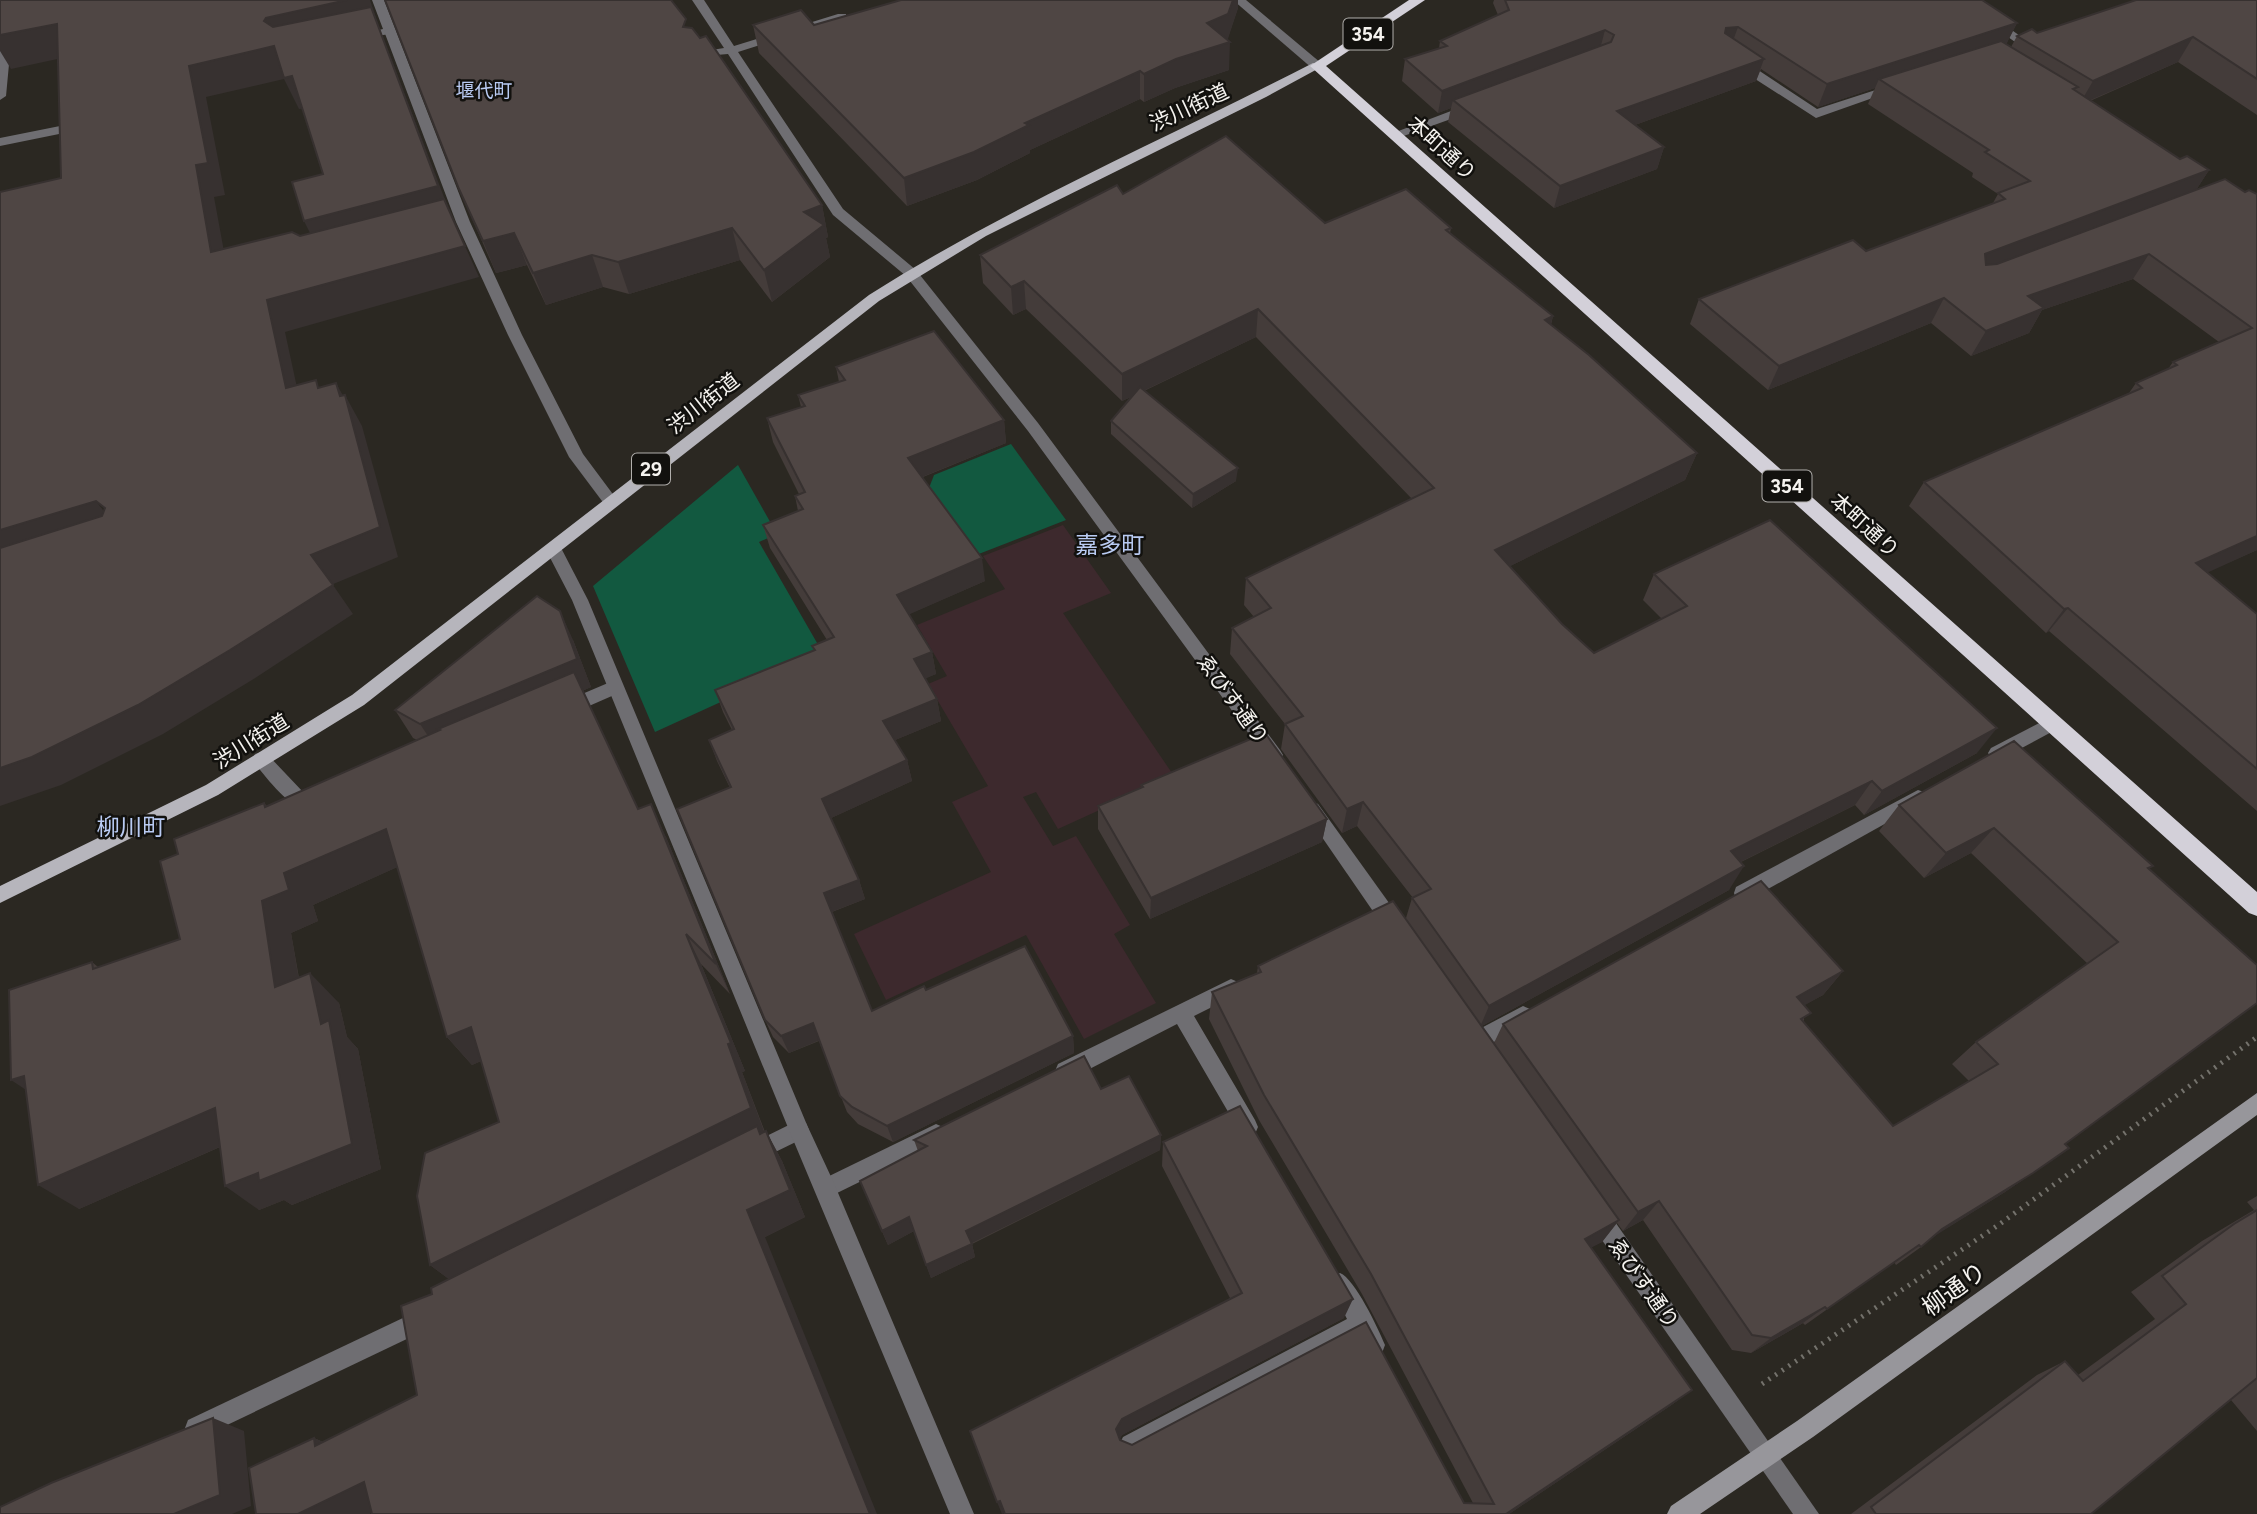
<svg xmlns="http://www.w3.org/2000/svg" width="2257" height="1514" font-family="Figtree,'Noto Sans JP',sans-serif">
	<rect width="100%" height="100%" fill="#2b2822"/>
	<polygon fill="#3d292d" points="1063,525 1111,593 1063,613 1174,776 1058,829 1036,792 1023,797 1053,846 1076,836 1130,925 1114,934 1156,1003 1084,1039 1026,935 886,1000 854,934 991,872 952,802 988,786 928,684 947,676 917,625 1005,589 983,556"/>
	<g fill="#125940">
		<polygon points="1011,444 1066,520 971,557 926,496 934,475"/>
		<polygon points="738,465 777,534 759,542 824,655 655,732 593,586"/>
	</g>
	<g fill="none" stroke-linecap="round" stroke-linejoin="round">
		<polyline stroke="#74726c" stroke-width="5" stroke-dasharray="2 6" stroke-linecap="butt" points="1762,1384 1997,1226 2257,1037"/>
		<g fill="#6f6e72" fill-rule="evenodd">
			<polygon points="372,0 384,0 396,31 390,34 356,39 356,35 383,29"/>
			<polygon points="692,0 704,0 734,46 838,14 846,14 846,18 738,52 843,209 916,270 916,276 906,276 833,215 728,54 693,57 693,53 724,48"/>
			<polygon points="1955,0 1969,0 2033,45 2021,50 2013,50 2013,46 2018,44"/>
			<polygon points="1735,60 1743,60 1817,109 1891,85 1901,88 1816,118 1735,66"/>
			<polygon points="1472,103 1478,107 1476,110 1398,138 1388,135"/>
			<polygon points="60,126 64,127 64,133 0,146 0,138"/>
			<polygon points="615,680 621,682 623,687 621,692 573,713 561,713 558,708 561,703"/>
			<path d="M261,752L267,754L304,793L321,797L324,802L321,807C293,817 271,782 255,764L252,759L255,754Z"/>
			<polygon points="1231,979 1238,982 1241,988 1238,994 1194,1016 1255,1120 1258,1127 1255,1134 1248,1137 1241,1134 1177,1024 1072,1078 1065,1080 1058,1078 1055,1071 1058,1064"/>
			<polygon points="799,1120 806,1123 809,1130 806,1137 751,1164 744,1161 741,1154 744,1147"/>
			<polygon points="936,1124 943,1127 946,1134 943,1141 833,1195 826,1198 819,1195 815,1188 819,1181"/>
			<path d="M1340,1273C1355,1279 1378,1328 1385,1345L1382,1353L1374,1356L1366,1353L1358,1338L1139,1453L1131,1457L1123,1453L1119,1445L1123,1437L1347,1319L1329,1284L1332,1276Z"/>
			<polygon points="426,1307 434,1310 437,1318 434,1326 204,1436 196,1439 188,1436 185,1428 188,1420"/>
		</g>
		<g fill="#6f6e72" fill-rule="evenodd">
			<polygon points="3,0 15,0 6,96 0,100 0,34"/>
			<polygon points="1233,0 1246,0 1321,63 1321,69 1313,69"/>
			<polygon points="390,28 396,31 470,222 522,335 583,454 615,497 618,501 615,505 605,505 569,457 508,335 456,222 384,31"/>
			<polygon points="911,269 916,270 1038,423 1280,750 1283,755 1280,760 1268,760 1028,431 906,276 904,273"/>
			<polygon points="553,542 559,544 588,600 807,1125 833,1181 974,1514 950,1514 789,1130 572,600 545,548"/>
			<polygon points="2053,716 2059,718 2062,723 2059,728 2003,758 1991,758 1988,753 1991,748"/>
			<polygon points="1918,790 1924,792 1927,797 1924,802 1750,899 1743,901 1736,899 1734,893 1736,887"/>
			<polygon points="1312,801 1318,804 1402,921 1404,927 1402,933 1395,935 1388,933 1306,814 1303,809 1306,804"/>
			<polygon points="1523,1006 1530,1009 1533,1015 1530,1021 1482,1049 1475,1051 1468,1049 1465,1042 1468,1035"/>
			<polygon points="1596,1202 1604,1206 1819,1514 1793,1514 1588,1220 1585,1213 1588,1206"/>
		</g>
		<polygon fill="#97969b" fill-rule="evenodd" points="2257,1093 2257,1115 1813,1437 1700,1514 1667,1514 1671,1506 1797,1421"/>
		<path fill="#b6b5bc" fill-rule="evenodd" d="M1313,63L1323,66L1266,97L986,236L879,301L364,705L218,795L0,903V886L206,785L352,695L869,295C1011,205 1164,140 1313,63Z"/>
		<polygon fill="#d3d0d9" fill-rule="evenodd" points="1409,0 1425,0 1326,66 2257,892 2257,916 2249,913 1310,66"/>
	</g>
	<g fill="#443c3a">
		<polygon points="1494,0 1982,0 2017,23 2006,44 2011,47 2017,36 2257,0 2257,115 2178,62 2090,101 2180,159 2209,170 2196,190 2245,192 2249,190 2257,550 2207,572 2257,614 2257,811 2049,631 2046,633 1909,506 1924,482 2129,393 2136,383 2168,369 2173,362 2219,342 2133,279 2042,310 2029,333 1971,356 1931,323 1768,390 1690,324 1699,299 1866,251 1993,203 1998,194 1972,177 1973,173 1868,104 1875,88 1818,107 1761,69 1756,81 1635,125 1664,147 1657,169 1554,208 1448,122 1451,108 1438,113 1402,81 1405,59 1439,48 1440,41 1498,15 1493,3"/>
		<polygon points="1238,8 1227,40 1229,70 1175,88 1144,102 1140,99 1030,150 1030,153 977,180 907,206 759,53 753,25 814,25"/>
		<polygon points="688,28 822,205 828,237 826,238 830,257 772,302 740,260 629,294 603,287 546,305 527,265 496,273 459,189"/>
		<polygon points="1123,194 1325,223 1451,228 1450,233 1553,316 1551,325 1697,453 1685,480 1510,566 1562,624 1594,653 1662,619 1643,600 1654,574 1977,753 1864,815 1855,805 1741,862 1729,890 1482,1026 1494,1043 1503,1024 1843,971 1823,995 1804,1005 1804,1022 1893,1126 1969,1081 1952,1064 1976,1042 2088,964 1971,853 1924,878 1879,831 1899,805 2153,866 2149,869 2065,1144 2069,1148 2005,1192 1932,1237 1921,1247 1896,1265 1894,1262 1805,1325 1803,1323 1751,1353 1732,1350 1643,1220 1623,1231 1617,1223 1602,1242 1591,1247 1692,1390 1670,1406 1509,1514 1005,1514 1230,1298 1162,1166 1163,1142 1344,1318 1122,1435 1120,1438 1120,1440 1132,1445 1464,1503 1473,1503 1362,1294 1259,1120 1209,1019 1212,992 1257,973 1258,966 1406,918 1412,898 1413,898 1357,826 1342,833 1281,749 1285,724 1230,654 1232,628 1254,617 1244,605 1246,578 1412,499 1256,337 1144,391 1236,481 1192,508 1111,434 1111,421 1131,397 1122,401 1026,309 1013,315 983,283 980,255"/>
		<polygon points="836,367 1004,420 1006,443 923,477 985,581 909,614 932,652 936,674 925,678 937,699 941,721 895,740 907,760 912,781 831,818 859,880 865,899 832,912 872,1011 926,990 1073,1036 1074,1053 893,1142 858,1124 847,1112 819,1041 789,1053 773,1037 765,1020 730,788 717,761 709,740 732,730 723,712 715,690 814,650 812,646 827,640 770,548 763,525 798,511 795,496 799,494 773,442 767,418 801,407 798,395 839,382"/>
		<polygon points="573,640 591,687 582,691 638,809 666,837 730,994 701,964 745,1071 742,1072 765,1132 766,1131 782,1161 805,1217 765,1237 369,1514 314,1438 323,1442 417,1395 432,1294 449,1279 430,1265 499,1122 481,1061 472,1065 447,1037 397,867 313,905 318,921 291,933 299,978 339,1003 347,1037 358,1049 381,1169 292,1205 284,1200 259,1210 220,1147 79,1209 26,1090 92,962 98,967 180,939 178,854 264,803 267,806 417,740 413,738 395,710"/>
		<polygon points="1141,785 1327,819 1322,842 1150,919 1098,829 1098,806 1141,788"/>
		<polygon points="1101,1089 1161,1135 1160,1150 972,1244 975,1257 931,1278 914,1231 888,1245 860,1181 918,1151 914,1140"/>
		<polygon points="2257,1196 2257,1431 2231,1400 2091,1514 1851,1514 2037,1375 2065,1361 2078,1375 2155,1319 2131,1292 2202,1241 2254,1210 2247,1202"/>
	</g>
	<g fill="#373130">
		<polygon points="347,0 370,0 379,27 452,218 320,253 304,221 438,186 264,21 266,18"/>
		<polygon points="1233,0 1238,0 1238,8 1227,42 1230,42 1229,70 1175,88 1144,102 1144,74 1176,59 1207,23"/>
		<polygon points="2017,23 2006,45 1879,79 1875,88 1818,107 1827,84"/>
		<polygon points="57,24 76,55 11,69 0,51 0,35"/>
		<polygon points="1738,27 1730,49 1718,50 1726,28"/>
		<polygon points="1605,30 1599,53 1453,100 1451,108 1438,113 1442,91"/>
		<polygon points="2193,37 2178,62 2079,105 2093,81"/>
		<polygon points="274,46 292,76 307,108 299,109 284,79 206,97 225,195 214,197 230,284 211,252 196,165 189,66"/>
		<polygon points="1764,59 1756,81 1610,134 1617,111"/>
		<polygon points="1140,71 1140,99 1030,150 1030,153 977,180 907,206 904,178"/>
		<polygon points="1664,147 1657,169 1554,208 1560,186"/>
		<polygon points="2209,170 2193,195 1971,279 1985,254"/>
		<polygon points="822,205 828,237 826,238 830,257 772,302 764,270 804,212"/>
		<polygon points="732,228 740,260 629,294 618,262"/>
		<polygon points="514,233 527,265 496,273 483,241"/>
		<polygon points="465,246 479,277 285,332 304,420 286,388 267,300"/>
		<polygon points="2149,254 2133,279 2042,310 2029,333 1971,356 1986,331 2028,296"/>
		<polygon points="592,255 603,287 546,305 533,273"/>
		<polygon points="1024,281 1026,309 1013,315 1011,287"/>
		<polygon points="1944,298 1931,323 1768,390 1779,366"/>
		<polygon points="1258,309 1256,337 1122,401 1122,374"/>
		<polygon points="1553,316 1545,344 1545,320"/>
		<polygon points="336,383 347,403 345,395 362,426 398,557 331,585 311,555 340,396"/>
		<polygon points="1004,420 1006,443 912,481 908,458"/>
		<polygon points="1697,453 1685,480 1488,577 1495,550"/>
		<polygon points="1238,468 1236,481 1192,508 1193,494"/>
		<polygon points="96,501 120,532 0,569 0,530"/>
		<polygon points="2257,536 2257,550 2176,587 2196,563"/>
		<polygon points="982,558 985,581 901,618 897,595"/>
		<polygon points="333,585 353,614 252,680 163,734 61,785 0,806 0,768"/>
		<polygon points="2068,608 2049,631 2046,633 2064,609"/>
		<polygon points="560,611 573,640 591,687 582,691 654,842 438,729 449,747 438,751 420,724"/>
		<polygon points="932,652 936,674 918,682 914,659"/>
		<polygon points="937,699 941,721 888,743 883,721"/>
		<polygon points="1997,728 1977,753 1864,815 1882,791"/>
		<polygon points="907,760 912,781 829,819 822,799"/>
		<polygon points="1872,781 1855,805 1716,874 1731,851"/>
		<polygon points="1363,802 1357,826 1342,833 1347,809"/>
		<polygon points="651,804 666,837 730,994 716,964"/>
		<polygon points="1327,819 1322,842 1150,919 1151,898"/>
		<polygon points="1994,828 1971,853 1924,878 1946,853"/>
		<polygon points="386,829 411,861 313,905 318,921 291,933 305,1016 275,987 262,901 284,873"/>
		<polygon points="1744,866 1729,890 1480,1027 1489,1006"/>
		<polygon points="859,880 865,899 831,912 824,893"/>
		<polygon points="686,934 701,964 745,1071 742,1072 765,1134 458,1286 430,1265"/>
		<polygon points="1843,971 1823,995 1778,1020 1797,997"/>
		<polygon points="310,973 339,1003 347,1037 358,1049 381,1169 292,1205 284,1200 259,1210 225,1186 258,1173 321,1024"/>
		<polygon points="813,1023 820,1040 789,1053 781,1036"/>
		<polygon points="471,1027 495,1055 472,1065 447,1037"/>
		<polygon points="1073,1036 1074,1053 893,1142 887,1126"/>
		<polygon points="24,1076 52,1107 11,1080"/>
		<polygon points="215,1108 249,1134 79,1209 38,1185"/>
		<polygon points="766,1131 782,1161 805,1217 765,1237 877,1514 870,1514 747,1210"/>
		<polygon points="1161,1135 1160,1150 970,1244 966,1231"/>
		<polygon points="2033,1173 2005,1192 1917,1247 1942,1229"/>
		<polygon points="1659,1201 1643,1220 1623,1231 1638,1212"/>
		<polygon points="909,1217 914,1231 888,1245 882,1231"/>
		<polygon points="1619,1220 1602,1242 1568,1260 1585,1239"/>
		<polygon points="972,1244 975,1257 931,1278 926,1265"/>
		<polygon points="1353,1299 1344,1318 1122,1435 1117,1444 1116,1429 1122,1419"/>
		<polygon points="1825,1307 1803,1323 1751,1353 1771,1338"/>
		<polygon points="1692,1390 1670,1406 1509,1514 1506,1514"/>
		<polygon points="213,1418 244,1431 251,1506 232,1514 174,1514"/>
		<polygon points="314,1438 354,1456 315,1446"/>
		<polygon points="364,1482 402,1498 369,1514 298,1514"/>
		<polygon points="1000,1501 1005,1513 1002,1514 997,1502"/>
	</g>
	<g fill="#4f4644" stroke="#373130" stroke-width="2">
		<polygon points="0,0 347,0 266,18 264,21 273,27 371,7 438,186 304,221 292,182 323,174 292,76 284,78 274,46 189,66 208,163 196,165 211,252 292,232 300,236 444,199 465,246 267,300 286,388 316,380 318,388 336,383 340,396 345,395 380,527 311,555 333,585 230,650 138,705 32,757 0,768 0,548 102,516 105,508 96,501 0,530 0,192 61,178 57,24 0,35"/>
		<polygon points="385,0 671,0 686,19 683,27 692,28 700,38 706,36 822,205 804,212 824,225 764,270 732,228 618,262 592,255 533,273 514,233 483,241 459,189"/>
		<polygon points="901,0 1233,0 1228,14 1207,23 1230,42 1176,59 1144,74 1140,71 1025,123 1029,125 974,152 904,178 753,25 801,10 814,25"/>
		<polygon points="1505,0 1982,0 2017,23 1827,84 1738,27 1726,28 1725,33 1764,59 1617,111 1664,147 1560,186 1453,100 1611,42 1614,35 1605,30 1442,91 1405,59 1447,46 1440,41 1509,10"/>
		<polygon points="2136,0 2257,0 2257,79 2193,37 2093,81 2017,36 2032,29 2037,33"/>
		<polygon points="2001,41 2078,87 2073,89 2180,159 2187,156 2209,170 1985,254 1986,265 1997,264 2225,179 2245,192 2249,190 2257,194 2257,536 2196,563 2257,614 2257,769 2068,608 2064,609 1924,482 2142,388 2136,383 2177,365 2173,362 2252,328 2149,254 2028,296 2044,308 1986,331 1944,298 1779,366 1699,299 1853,240 1866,251 2005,199 1998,193 2030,181 1985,152 1989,150 1879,79"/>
		<polygon points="1226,136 1325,223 1406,189 1451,228 1446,230 1553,316 1545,320 1589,355 1697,453 1495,550 1562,624 1594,653 1687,606 1654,574 1770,520 1997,728 1882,791 1872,781 1731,851 1744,866 1489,1006 1412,898 1431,889 1363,802 1347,809 1285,724 1303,716 1232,628 1271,608 1246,578 1434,488 1258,309 1122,374 1024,281 1011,287 980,255 1117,185 1123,194"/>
		<polygon points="934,331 1004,420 908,458 982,558 897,595 932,652 914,659 937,699 883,721 907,760 822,799 859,880 824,893 872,1011 924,986 926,990 1025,946 1073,1036 887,1126 852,1107 840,1096 813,1023 781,1036 765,1020 677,809 731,787 709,740 734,729 715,690 815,650 812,646 834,637 763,525 803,509 795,496 805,492 767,418 805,406 798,395 845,380 836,367"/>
		<polygon points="1140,387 1238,468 1193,494 1111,421"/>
		<polygon points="537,596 560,611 577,659 420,724 395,710"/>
		<polygon points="574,672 638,809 651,804 716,964 686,934 731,1043 728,1044 751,1108 430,1265 417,1196 425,1153 499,1122 471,1027 447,1037 386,829 284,873 289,890 262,901 275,987 310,973 321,1024 329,1020 352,1144 259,1181 258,1173 225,1186 215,1108 38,1185 24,1076 11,1080 9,990 92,962 93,969 180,939 160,861 178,854 174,839 264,803 265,807 440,730 438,729"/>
		<polygon points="1265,733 1327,819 1151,898 1098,806 1143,787 1141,785"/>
		<polygon points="2014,741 2153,866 2148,868 2257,965 2257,1003 2065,1144 2069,1148 2033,1173 1942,1229 1921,1247 1919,1245 1827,1309 1825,1307 1771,1338 1752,1335 1659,1201 1638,1212 1503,1024 1761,881 1843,971 1797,997 1811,1013 1801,1019 1893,1126 1998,1064 1976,1042 2118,942 1994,828 1946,853 1899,805"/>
		<polygon points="1393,901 1619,1220 1585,1239 1692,1390 1506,1514 1005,1514 1000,1501 997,1502 970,1431 1242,1293 1163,1142 1240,1106 1353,1299 1122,1419 1116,1429 1120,1440 1132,1445 1366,1322 1464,1503 1494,1504 1371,1274 1264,1095 1212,992 1261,972 1258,966"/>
		<polygon points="1084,1056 1101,1089 1129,1076 1161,1135 966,1231 972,1244 926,1265 909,1217 882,1231 860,1181 927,1146 914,1140"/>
		<polygon points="757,1126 760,1134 766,1131 790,1190 747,1210 870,1514 372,1514 364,1482 298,1514 256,1514 249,1468 314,1438 315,1446 417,1395 401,1306 432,1294 431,1288"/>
		<polygon points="2257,1210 2257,1378 2091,1514 1876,1514 1871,1507 2065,1361 2083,1381 2186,1304 2162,1276 2234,1224"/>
		<polygon points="213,1418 220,1495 174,1514 0,1514 0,1507 51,1483"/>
	</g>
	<g text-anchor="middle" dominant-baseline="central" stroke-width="5" stroke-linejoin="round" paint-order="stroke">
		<g fill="#12110e" stroke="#b1afac" stroke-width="2">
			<rect x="1343.5" y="18.5" width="49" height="31" rx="5"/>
			<rect x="632" y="453.5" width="38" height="31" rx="5"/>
			<rect x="1762.5" y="470.5" width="49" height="31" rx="5"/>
		</g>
		<g font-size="19" font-weight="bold" fill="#f5f3ef">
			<text x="1368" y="34">354</text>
			<text x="651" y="469">29</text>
			<text x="1787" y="486">354</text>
		</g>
		<g font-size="19" fill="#b9cbf3" stroke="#12110e">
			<text x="484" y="90">堰代町</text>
		</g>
		<g font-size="21" fill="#f5f3ef" stroke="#12110e">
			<text transform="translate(1189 107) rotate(-25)">渋川街道</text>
			<text transform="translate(1442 148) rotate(42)">本町通り</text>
			<text transform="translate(703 403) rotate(-38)">渋川街道</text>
			<text transform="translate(1865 525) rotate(42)">本町通り</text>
			<text transform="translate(1233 699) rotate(54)">ゑびす通り</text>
			<text transform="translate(251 741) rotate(-32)">渋川街道</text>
			<text transform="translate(1644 1283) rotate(55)">ゑびす通り</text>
		</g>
		<g font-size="23" fill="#b9cbf3" stroke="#12110e">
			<text x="1110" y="545">嘉多町</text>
			<text x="131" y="827">柳川町</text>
		</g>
		<g font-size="24" fill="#f5f3ef" stroke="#12110e">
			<text transform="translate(1954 1289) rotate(-36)">柳通り</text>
		</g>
	</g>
</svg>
